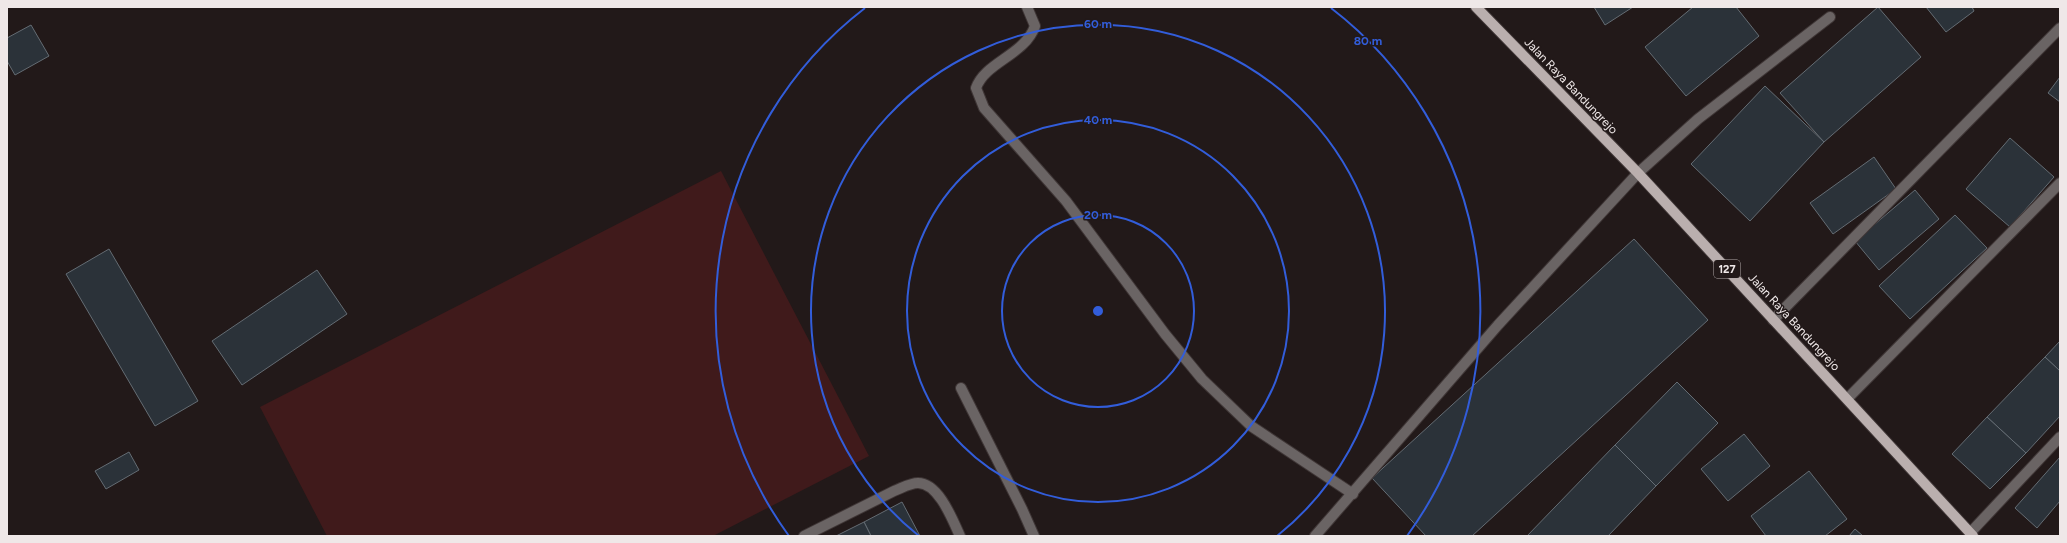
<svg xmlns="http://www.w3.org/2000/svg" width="2067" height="543" font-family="Figtree,sans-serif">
	<rect width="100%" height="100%" fill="#221919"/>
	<polygon fill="#401a1b" points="721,171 869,456 713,536 327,536 260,407"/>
	<g fill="#2b3239" stroke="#646c73">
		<polygon points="1594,7 1633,7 1605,25"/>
		<polygon points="1693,7 1736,7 1759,36 1686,96 1645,47"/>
		<polygon points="1878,7 1921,57 1824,142 1780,93"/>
		<polygon points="1926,7 1972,7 1974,11 1946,32"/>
		<polygon points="31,25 49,56 15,75 7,61 7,38"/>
		<polygon points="2060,77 2060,102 2048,93"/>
		<polygon points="1765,86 1824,142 1750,221 1691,164"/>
		<polygon points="2010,138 2054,177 2010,227 1966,189"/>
		<polygon points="1874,157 1896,189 1833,234 1810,203"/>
		<polygon points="1915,190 1939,219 1879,270 1855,241"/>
		<polygon points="1955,215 1987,248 1910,319 1879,286"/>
		<polygon points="1634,239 1708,320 1472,536 1426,536 1372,478"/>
		<polygon points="109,249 198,401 155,426 66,274"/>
		<polygon points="317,270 347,314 242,385 212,341"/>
		<polygon points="2060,341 2060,371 2045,357"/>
		<polygon points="2045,357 2060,371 2060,416 2026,453 1987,417"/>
		<polygon points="1677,382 1718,423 1656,486 1615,445"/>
		<polygon points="1987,417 2026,453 1990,489 1952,454"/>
		<polygon points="1744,434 1770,466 1728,501 1701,469"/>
		<polygon points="1615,445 1656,486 1608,536 1527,536"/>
		<polygon points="129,452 139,470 106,489 95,471"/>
		<polygon points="2060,457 2060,501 2037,528 2015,508"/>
		<polygon points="1809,471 1847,519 1825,536 1766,536 1751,516"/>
		<polygon points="902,502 920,536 871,536 864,522"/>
		<polygon points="864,522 871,536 836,536"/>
		<polygon points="1855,529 1863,536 1849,536"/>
	</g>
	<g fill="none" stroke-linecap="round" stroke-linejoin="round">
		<g stroke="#3f3636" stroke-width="12">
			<g id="minor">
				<path d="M1027,7L1035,26C1025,55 985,62 976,88L984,108L1066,201L1165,334L1202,379L1251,426L1353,494"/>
				<polyline points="1773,320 2060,28"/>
				<polyline points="961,388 1022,509 1034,536"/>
				<polyline points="1848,398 2060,183"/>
				<polyline points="1970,533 2060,437"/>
				<path d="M804,536L894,491C902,488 910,483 918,483C939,483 953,521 960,536"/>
				<polyline points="1315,536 1498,325 1638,173 1698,119 1830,17"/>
			</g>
		</g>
		<g stroke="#3f3636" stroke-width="12">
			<polyline id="primary" points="1476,7 1638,173 1973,536"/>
		</g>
		<use href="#minor" stroke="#6a6464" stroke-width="10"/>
		<use href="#primary" stroke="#baafae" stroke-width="10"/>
	</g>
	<g fill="none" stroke="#325dda" stroke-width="2">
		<circle cx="1098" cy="311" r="96"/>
		<circle cx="1098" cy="311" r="191"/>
		<path d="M919 536A287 287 0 1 1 1277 536"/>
		<path d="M789 536A382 382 0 0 1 865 8M1331 8A382 382 0 0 1 1407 536"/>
	</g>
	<g text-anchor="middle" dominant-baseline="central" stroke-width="3" stroke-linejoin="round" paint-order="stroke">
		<rect fill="#221919" stroke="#b2aaaa" stroke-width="1" x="1714" y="260" width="26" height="18" rx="3"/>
		<g font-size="11" font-weight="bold" fill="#efe8e8">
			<text x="1727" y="269">127</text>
		</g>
		<g font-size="12" fill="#efe8e8" stroke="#221919">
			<text transform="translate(1571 86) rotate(46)">Jalan Raya Bandungrejo</text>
			<text transform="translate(1794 322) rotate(47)">Jalan Raya Bandungrejo</text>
		</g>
	</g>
	<circle cx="1098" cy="311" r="6" fill="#325dda" stroke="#221919" stroke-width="2"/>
	<g font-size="12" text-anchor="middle" font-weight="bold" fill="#325dda" stroke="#221919" stroke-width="3" stroke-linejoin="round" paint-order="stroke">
		<text x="1098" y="28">60 m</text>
		<text x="1368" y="45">80 m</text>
		<text x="1098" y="124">40 m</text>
		<text x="1098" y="219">20 m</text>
	</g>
	<rect width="2067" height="543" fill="none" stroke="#efe8e8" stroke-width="16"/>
</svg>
